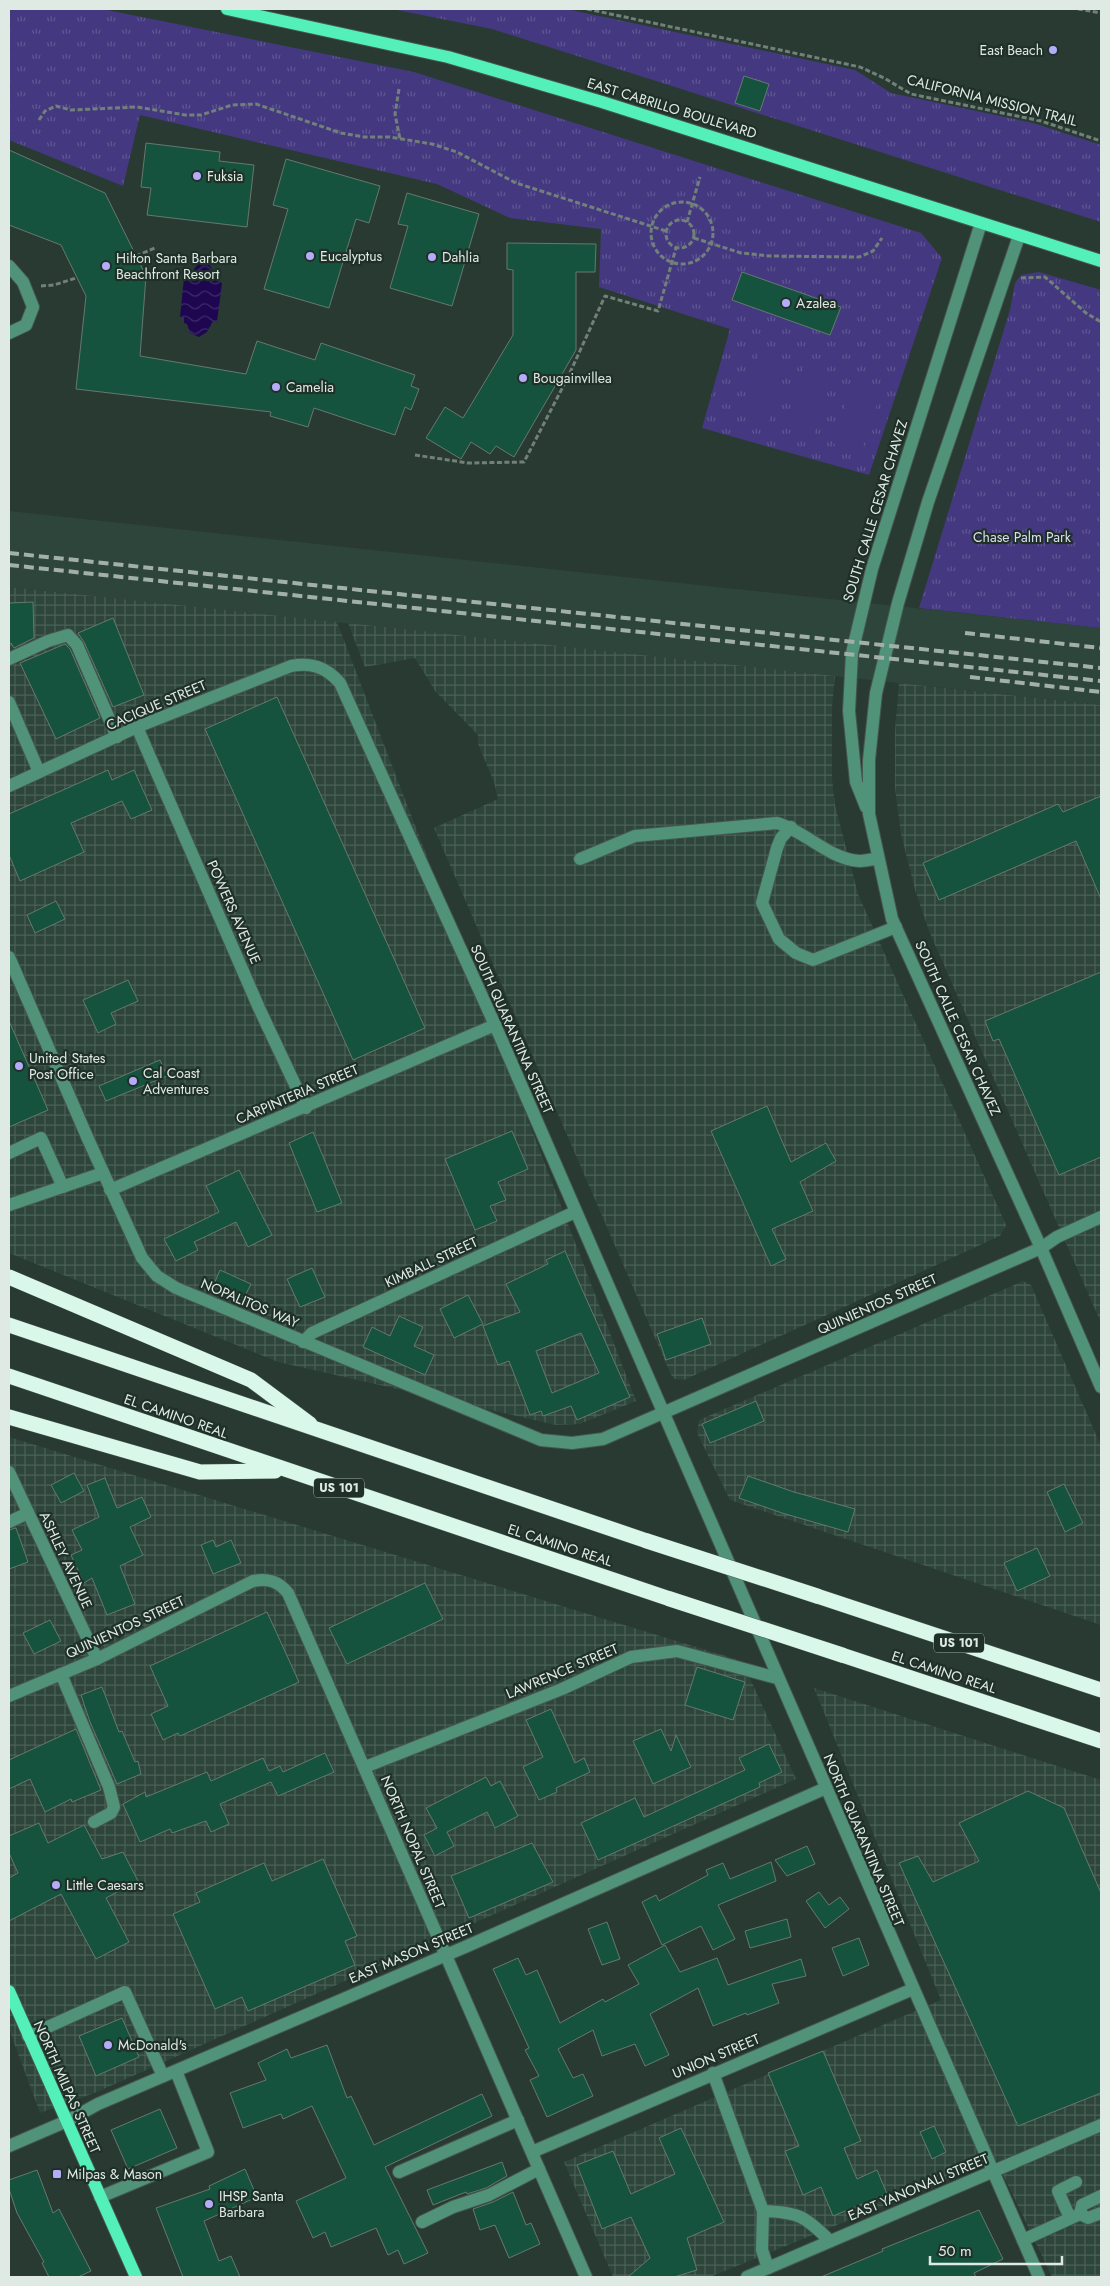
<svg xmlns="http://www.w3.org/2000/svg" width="1110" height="2286" font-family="Jost,sans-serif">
	<defs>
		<pattern id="industrial-grid" width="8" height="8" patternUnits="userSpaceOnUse" patternTransform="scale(1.25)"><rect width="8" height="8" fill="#2d453b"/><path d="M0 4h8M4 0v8" fill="none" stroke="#4b6057"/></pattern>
		<pattern id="grass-tufts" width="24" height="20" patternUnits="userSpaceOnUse" patternTransform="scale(1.25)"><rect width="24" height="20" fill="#443980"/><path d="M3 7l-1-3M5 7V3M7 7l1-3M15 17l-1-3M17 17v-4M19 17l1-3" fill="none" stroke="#5f5692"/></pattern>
		<pattern id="water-waves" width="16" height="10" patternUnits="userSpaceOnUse" patternTransform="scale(1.25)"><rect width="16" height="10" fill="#1e0750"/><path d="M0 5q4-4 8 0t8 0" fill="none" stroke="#3e2b69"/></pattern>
	</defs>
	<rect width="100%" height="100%" fill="#293a33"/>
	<polygon fill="#2d453b" points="9,511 1101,628 1101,705 9,587"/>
	<g fill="url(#industrial-grid)">
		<polygon points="9,587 337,622 636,1401 580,1424 556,1425 278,1362 9,1253"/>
		<polygon points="348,623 835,676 832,707 832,779 835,805 858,894 1006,1225 1000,1236 684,1380 675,1379 671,1375 434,828 498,799 494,782 478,744 478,735 435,691 415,658 365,667"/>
		<polygon points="899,683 1101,705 1101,1323 929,931 915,890 901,834 895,788 895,731"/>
		<polygon points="1023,1281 1031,1285 1101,1446 1101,1625 730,1500 697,1433 699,1420"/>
		<polygon points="9,1437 742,1661 796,1779 97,2092 40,2113 9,2029"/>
		<polygon points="814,1688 1101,1780 1101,2277 1052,2277 996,2160 710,2277 613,2277 564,2162 941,2000"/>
	</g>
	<g fill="url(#grass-tufts)">
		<polygon points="9,9 102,9 414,72 921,233 942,258 869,475 702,428 730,329 599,287 601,229 510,218 437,184 140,115 123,186 9,140"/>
		<polygon points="392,9 566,9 855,70 891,93 1033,123 1101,145 1101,222 492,29"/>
		<polygon points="1039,272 1101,290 1101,628 919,608 1010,310 1015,283 1021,275"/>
	</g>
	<g fill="#443980">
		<polygon points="759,353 788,362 768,423 741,414"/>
		<polygon points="804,367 832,376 813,437 786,428"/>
		<polygon points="852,383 881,392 861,453 834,444"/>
	</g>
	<path fill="url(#water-waves)" d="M201,262C213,262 210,271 218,276V281L222,283L217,322L213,321L207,332L199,337L190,333L187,324L184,323V317H180L184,278C192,276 194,266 201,262Z"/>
	<g fill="#16533e" stroke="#667870" fill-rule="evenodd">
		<polygon points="744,76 769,84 760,111 735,103"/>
		<polygon points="146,143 220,152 219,161 254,165 247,227 147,215 151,188 141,187"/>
		<polygon points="9,150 105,193 146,276 140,356 246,374 257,341 315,360 321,343 415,375 411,386 419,389 411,410 405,407 395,435 314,408 308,427 270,416 271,412 76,389 86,296 61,245 9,225"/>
		<polygon points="286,159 380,186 369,223 356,219 329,308 264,289 288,209 273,205"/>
		<polygon points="407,193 479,214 452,306 390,288 408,226 398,224"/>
		<polygon points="507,243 596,244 595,272 576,272 576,350 514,457 496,446 490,454 471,442 461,459 426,438 445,407 463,418 513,335 513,270 507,269"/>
		<polygon points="742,272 841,307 830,335 732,300"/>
		<polygon points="33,602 34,638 14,648 11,643 9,644 9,603"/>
		<polygon points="113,618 144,695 113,707 84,642 78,633"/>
		<polygon points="65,644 70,649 100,718 56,739 20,663"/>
		<polygon points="277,697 425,1028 353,1060 205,729"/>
		<polygon points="108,770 112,780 134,770 152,810 131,819 122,801 71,823 84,852 20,881 9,855 9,814"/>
		<polygon points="1101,796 1101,899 1076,841 939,900 923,863 1058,804 1063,812"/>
		<polygon points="56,901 65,919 35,933 27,915"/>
		<polygon points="1101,972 1101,1157 1059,1175 999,1039 993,1041 985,1021"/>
		<polygon points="128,980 138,1001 111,1013 116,1024 98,1033 83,1000"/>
		<polygon points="9,1021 48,1110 9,1127"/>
		<polygon points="160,1060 167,1076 106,1101 99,1086"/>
		<polygon points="767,1106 791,1162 826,1143 836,1161 800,1182 813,1211 772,1229 786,1259 771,1266 711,1131"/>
		<polygon points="512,1131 528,1169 498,1182 506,1200 490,1206 497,1221 475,1230 445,1159"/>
		<polygon points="313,1132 342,1203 317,1212 289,1143"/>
		<polygon points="239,1170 272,1235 248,1247 236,1222 194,1242 198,1250 176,1261 164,1239 219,1212 206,1186"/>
		<path d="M565,1251L630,1397L577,1420L571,1406L543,1416L541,1411L530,1415L509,1361L498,1365L483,1326L520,1312L506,1284L548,1264L546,1260ZM581,1333L599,1373L552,1393L536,1351Z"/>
		<polygon points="312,1268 325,1297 300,1307 287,1279"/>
		<polygon points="220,1270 251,1284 244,1298 214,1284"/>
		<polygon points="468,1295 483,1324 454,1338 440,1309"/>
		<polygon points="399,1316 423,1327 414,1346 434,1355 425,1375 363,1347 372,1327 390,1336"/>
		<polygon points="702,1318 711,1344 666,1360 657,1334"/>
		<polygon points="756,1401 764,1421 710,1443 702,1424"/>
		<polygon points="74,1473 84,1491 61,1503 51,1485"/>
		<polygon points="748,1476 794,1492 855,1509 848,1532 782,1513 739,1498"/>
		<polygon points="105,1478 117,1508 142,1497 151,1517 130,1527 143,1555 120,1566 135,1604 107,1615 92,1578 84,1583 71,1555 82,1550 72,1530 99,1517 87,1485"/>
		<polygon points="1064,1484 1083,1523 1065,1532 1047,1492"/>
		<polygon points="16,1528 28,1562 9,1569 9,1530"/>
		<polygon points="213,1540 216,1547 231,1540 241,1563 213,1574 201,1545"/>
		<polygon points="1037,1548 1050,1576 1017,1591 1004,1563"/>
		<polygon points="425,1583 443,1619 347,1664 329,1628"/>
		<polygon points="267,1612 299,1682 180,1736 178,1733 163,1740 151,1714 168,1706 150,1666"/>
		<polygon points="50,1620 61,1641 34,1654 23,1633"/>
		<polygon points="697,1667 745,1682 733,1720 685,1705"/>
		<polygon points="102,1687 119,1732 122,1731 135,1762 138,1761 141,1774 117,1784 90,1722 81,1695"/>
		<polygon points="551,1709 575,1763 584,1758 590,1772 556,1788 557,1792 539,1800 523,1767 543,1757 526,1720"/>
		<polygon points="76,1729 101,1790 72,1802 71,1799 45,1812 30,1779 9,1789 9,1760"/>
		<polygon points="661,1729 671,1751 676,1735 691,1767 653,1784 633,1741"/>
		<polygon points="769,1744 782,1772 759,1783 760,1787 598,1860 581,1823 635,1798 644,1817 745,1770 739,1758"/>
		<polygon points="325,1753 334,1772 278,1796 271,1782 220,1804 229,1824 211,1832 206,1821 172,1833 170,1829 140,1842 123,1804 145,1792 146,1797 207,1772 211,1781 263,1758 269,1771 280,1766 283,1772"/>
		<polygon points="486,1777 491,1786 500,1781 518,1816 495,1828 487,1812 447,1832 454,1846 435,1856 424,1835 437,1828 426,1808"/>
		<polygon points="1028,1791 1064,1808 1101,1893 1101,2093 1018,2126 899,1863 918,1856 933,1882 979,1861 959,1823"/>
		<polygon points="39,1823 48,1843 84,1825 102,1859 123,1852 138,1881 106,1898 129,1942 96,1959 61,1894 9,1921 9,1878 18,1873 9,1853 9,1836"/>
		<polygon points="532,1843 553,1882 469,1918 451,1876"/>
		<polygon points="807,1846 815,1864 787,1876 775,1860"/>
		<polygon points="323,1859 357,1936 345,1941 355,1965 248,2011 242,1997 215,2009 173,1914 200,1902 196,1893 264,1863 272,1881"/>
		<polygon points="771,1862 776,1881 718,1905 735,1939 713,1950 701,1926 662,1945 642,1902 656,1895 659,1901 708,1875 706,1870 723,1863 730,1879"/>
		<polygon points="819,1892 829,1905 840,1897 849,1909 825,1928 806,1901"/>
		<polygon points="787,1919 791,1937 750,1948 745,1931"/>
		<polygon points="607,1922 620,1959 602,1965 588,1929"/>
		<polygon points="859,1938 869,1965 843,1976 832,1948"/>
		<polygon points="665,1945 680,1972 717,1958 728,1985 801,1959 806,1976 772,1984 779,2003 747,2015 746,2013 713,2026 698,1988 650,2014 669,2055 645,2066 635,2044 602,2056 593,2030 558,2049 573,2078 583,2074 593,2096 547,2117 530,2080 539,2076 525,2050 529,2048 493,1969 518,1958 526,1975 537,1970 560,2023 603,1999 605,2002 639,1984 628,1965"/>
		<polygon points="122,2018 139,2057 96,2076 79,2036"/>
		<polygon points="327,2045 347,2098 351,2096 374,2145 482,2094 492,2116 385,2167 428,2253 404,2264 398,2250 388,2255 376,2228 331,2247 325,2232 313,2238 296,2201 346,2178 312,2106 283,2119 281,2114 243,2128 230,2093 266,2080 258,2063 287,2049 291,2058"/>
		<polygon points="823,2051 861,2141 844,2148 857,2179 877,2170 887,2194 833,2216 821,2187 803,2195 785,2151 799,2146 768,2073"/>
		<polygon points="160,2109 177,2148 128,2169 111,2130"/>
		<polygon points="934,2126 946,2152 932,2159 920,2132"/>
		<polygon points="681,2128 724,2222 687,2238 697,2270 674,2277 628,2277 650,2258 631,2217 602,2229 577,2165 613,2151 631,2194 675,2174 659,2138"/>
		<polygon points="502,2162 507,2176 486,2188 467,2194 466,2192 433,2205 427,2190"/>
		<polygon points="245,2169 257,2197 204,2221 219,2261 231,2256 240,2277 183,2277 156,2208 210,2189 209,2186"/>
		<polygon points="37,2170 53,2213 59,2209 91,2271 78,2277 49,2277 42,2263 44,2262 17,2213 9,2189 9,2180"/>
		<polygon points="513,2192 526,2225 531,2223 540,2244 509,2258 495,2225 480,2230 473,2209 493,2202"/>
		<polygon points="979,2210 1003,2259 974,2273 976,2277 821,2277 883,2251 882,2249"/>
	</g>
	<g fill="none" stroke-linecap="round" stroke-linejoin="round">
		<g stroke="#46564f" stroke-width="14">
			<g id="minor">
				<polyline points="1019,236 928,502 898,603 876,693 869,760 869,814 892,919 1041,1248 1101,1387"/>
				<polyline points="9,266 23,282 33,307 26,325 9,333"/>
				<polyline points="9,659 48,641 68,635 77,645 117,737"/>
				<polyline points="9,702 39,772"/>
				<polyline points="137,727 259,1008 306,1108"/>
				<path d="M9,786L137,727L291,666C311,662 326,667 340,683L495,1025L1039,2277"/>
				<polyline points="866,807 856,782 849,711 852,653 872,569 981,223"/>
				<polyline points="791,827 781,838 777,848 762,903 779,939 796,953 813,960 896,927"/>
				<path d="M580,859L635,836L777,823C805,831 829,859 859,861C865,861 872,859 878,859"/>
				<polyline points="9,957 88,1139 142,1258 157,1276 176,1288 541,1440 572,1443 603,1439 1041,1248 1057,1237 1101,1217"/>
				<polyline points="9,1153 41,1138 63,1187"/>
				<polyline points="110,1190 495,1025"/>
				<polyline points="9,1205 103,1173"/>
				<polyline points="303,1342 312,1333 575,1212"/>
				<polyline points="9,1472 97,1659"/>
				<polyline points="9,1522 28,1513"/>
				<polyline points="61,1674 109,1787 114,1807 111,1813 94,1822"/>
				<path d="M9,1696L97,1659L253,1581C268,1578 278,1581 288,1593L586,2277"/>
				<polyline points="365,1767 562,1689 631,1657 677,1651 777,1678"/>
				<polyline points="28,2036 125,1992 163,2076"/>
				<polyline points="713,2073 763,2211 762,2250 768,2268"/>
				<polyline points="9,2146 67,2121 98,2104 465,1947 826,1788"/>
				<polyline points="532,2152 913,1989"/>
				<polyline points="399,2172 518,2120"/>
				<polyline points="100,2197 208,2152 176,2071"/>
				<path d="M763,2211C798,2212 805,2216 830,2241"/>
				<polyline points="1080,2214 1082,2205 1101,2196"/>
				<polyline points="1080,2214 1088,2218 1101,2213"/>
				<polyline points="1070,2218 1058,2191 1076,2182"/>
				<polyline points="422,2222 453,2207 489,2195 539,2169"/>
				<polyline points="1023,2240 1080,2214"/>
				<polyline points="747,2277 1101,2125"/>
			</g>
		</g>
		<g stroke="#46564f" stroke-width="14">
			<g id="major">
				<polyline points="227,9 448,57 602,102 1101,261"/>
				<polyline points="9,1991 136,2277"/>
			</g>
		</g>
		<g stroke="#46564f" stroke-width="16">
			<g id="highway">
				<polyline points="9,1277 251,1380 310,1424"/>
				<polyline points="9,1325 647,1541"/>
				<polyline points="9,1376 670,1599"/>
				<polyline points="9,1417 200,1472 275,1471"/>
				<polyline points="817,1596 1101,1690"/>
				<polyline points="842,1655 1101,1741"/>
			</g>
		</g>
		<g stroke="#72807a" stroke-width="3" stroke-dasharray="5 2.5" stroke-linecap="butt">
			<polyline points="587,9 860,67 884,78 911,94 1041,121 1101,141"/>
			<polyline points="1078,9 1101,13"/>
			<polyline points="399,89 395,114 400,139"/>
			<polyline points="39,120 45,111 56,106 71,110 137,107 185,115 201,115 232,105 256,104 341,133 364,137 390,137 432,144 457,152 516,183 666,231"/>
			<circle cx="682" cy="233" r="31"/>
			<circle cx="680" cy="234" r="14"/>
			<polyline points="687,222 700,177"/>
			<polyline points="694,238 741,253 770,256 859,257 873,251 882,238"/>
			<polyline points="136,256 155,248"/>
			<polyline points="1021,278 1045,277 1086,313 1101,322"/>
			<polyline points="41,286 54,285 76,278"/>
			<polyline points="415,455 468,463 524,462 568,377 605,296 658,311 676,248"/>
		</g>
		<use href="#minor" stroke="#509379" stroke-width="12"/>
		<use href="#major" stroke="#54f0ba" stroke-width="12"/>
		<use href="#highway" stroke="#daf8ea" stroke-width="15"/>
		<g stroke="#a3b0aa" stroke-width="4" stroke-dasharray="10 5" stroke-linecap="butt">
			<polyline points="9,553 1101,668"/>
			<polyline points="9,565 1101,681"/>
			<polyline points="965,633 1101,648"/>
			<polyline points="970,677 1101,692"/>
		</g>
		<g stroke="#46564f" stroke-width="16" stroke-linecap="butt">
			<g id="highway-bridge">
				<polyline points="647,1541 817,1596"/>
				<polyline points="670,1599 842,1655"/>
			</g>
		</g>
		<use href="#highway-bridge" stroke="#daf8ea" stroke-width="15"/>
	</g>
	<g fill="#b3adf9" stroke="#1f3029" stroke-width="2">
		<circle cx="1053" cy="50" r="5"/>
		<circle cx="197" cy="176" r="5"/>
		<circle cx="310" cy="256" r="5"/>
		<circle cx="432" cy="257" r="5"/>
		<circle cx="106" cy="266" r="5"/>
		<circle cx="786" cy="303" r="5"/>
		<circle cx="523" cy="378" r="5"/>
		<circle cx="276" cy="387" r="5"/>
		<circle cx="19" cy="1066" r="5"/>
		<circle cx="133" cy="1081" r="5"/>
		<circle cx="56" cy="1885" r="5"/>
		<circle cx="108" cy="2045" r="5"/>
		<rect x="52" y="2169" width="10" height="10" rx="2.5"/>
		<circle cx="209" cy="2204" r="5"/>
	</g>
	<g text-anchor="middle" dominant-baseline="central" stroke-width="4.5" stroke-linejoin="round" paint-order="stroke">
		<g fill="#1f3029" stroke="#a6b2ad" stroke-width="1">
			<rect x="314" y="1478.5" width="50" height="19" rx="4"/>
			<rect x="934" y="1633.5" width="50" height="19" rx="4"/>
		</g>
		<g font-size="12" font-weight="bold" fill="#e0eae5">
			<text x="339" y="1488">US 101</text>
			<text x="959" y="1643">US 101</text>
		</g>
		<g font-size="14" fill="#e0eae5" stroke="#1f3029" text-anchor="start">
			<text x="1043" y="50" text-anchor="end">East Beach</text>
			<text x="207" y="176">Fuksia</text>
			<text x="320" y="256">Eucalyptus</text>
			<text x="442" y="257">Dahlia</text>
			<text x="116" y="258">Hilton Santa Barbara<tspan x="116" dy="16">Beachfront Resort</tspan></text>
			<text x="796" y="303">Azalea</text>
			<text x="533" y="378">Bougainvillea</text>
			<text x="286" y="387">Camelia</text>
			<text x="29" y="1058">United States<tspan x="29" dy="16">Post Office</tspan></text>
			<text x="143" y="1073">Cal Coast<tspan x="143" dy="16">Adventures</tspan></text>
			<text x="66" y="1885">Little Caesars</text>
			<text x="118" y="2045">McDonald's</text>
			<text x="67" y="2174">Milpas &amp; Mason</text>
			<text x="219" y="2196">IHSP Santa<tspan x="219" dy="16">Barbara</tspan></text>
		</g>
		<g font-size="14" fill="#e0eae5" stroke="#1f3029">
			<text transform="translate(992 100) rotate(14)">CALIFORNIA MISSION TRAIL</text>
			<text transform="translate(672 108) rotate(17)">EAST CABRILLO BOULEVARD</text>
			<text transform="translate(875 511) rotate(-73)">SOUTH CALLE CESAR CHAVEZ</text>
			<text transform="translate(156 705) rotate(-23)">CACIQUE STREET</text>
			<text transform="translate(234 912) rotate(66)">POWERS AVENUE</text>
			<text transform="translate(958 1028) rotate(66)">SOUTH CALLE CESAR CHAVEZ</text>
			<text transform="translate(512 1029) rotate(66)">SOUTH QUARANTINA STREET</text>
			<text transform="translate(297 1094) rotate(-23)">CARPINTERIA STREET</text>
			<text transform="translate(431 1262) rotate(-25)">KIMBALL STREET</text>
			<text transform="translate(250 1303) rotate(23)">NOPALITOS WAY</text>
			<text transform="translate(877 1304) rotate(-24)">QUINIENTOS STREET</text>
			<text transform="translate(176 1416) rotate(19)">EL CAMINO REAL</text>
			<text transform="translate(560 1545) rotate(18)">EL CAMINO REAL</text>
			<text transform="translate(66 1560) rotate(65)">ASHLEY AVENUE</text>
			<text transform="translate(125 1627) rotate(-25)">QUINIENTOS STREET</text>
			<text transform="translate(562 1671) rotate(-23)">LAWRENCE STREET</text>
			<text transform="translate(944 1672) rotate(18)">EL CAMINO REAL</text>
			<text transform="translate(864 1840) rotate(67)">NORTH QUARANTINA STREET</text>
			<text transform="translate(413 1842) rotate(67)">NORTH NOPAL STREET</text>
			<text transform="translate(411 1953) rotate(-23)">EAST MASON STREET</text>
			<text transform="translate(716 2056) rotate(-23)">UNION STREET</text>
			<text transform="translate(67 2087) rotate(66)">NORTH MILPAS STREET</text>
			<text transform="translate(918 2187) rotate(-23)">EAST YANONALI STREET</text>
		</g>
		<g font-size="14" fill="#deddf3" stroke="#1f3029">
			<text x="1022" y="537">Chase Palm Park</text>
		</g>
	</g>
	<rect width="1110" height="2286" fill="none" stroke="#e0eae5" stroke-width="20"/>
	<path d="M930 2256v8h132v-8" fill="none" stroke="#e0eae5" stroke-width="2.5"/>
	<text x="938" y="2256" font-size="15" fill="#e0eae5" stroke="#1f3029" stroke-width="4" paint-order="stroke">50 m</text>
</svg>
